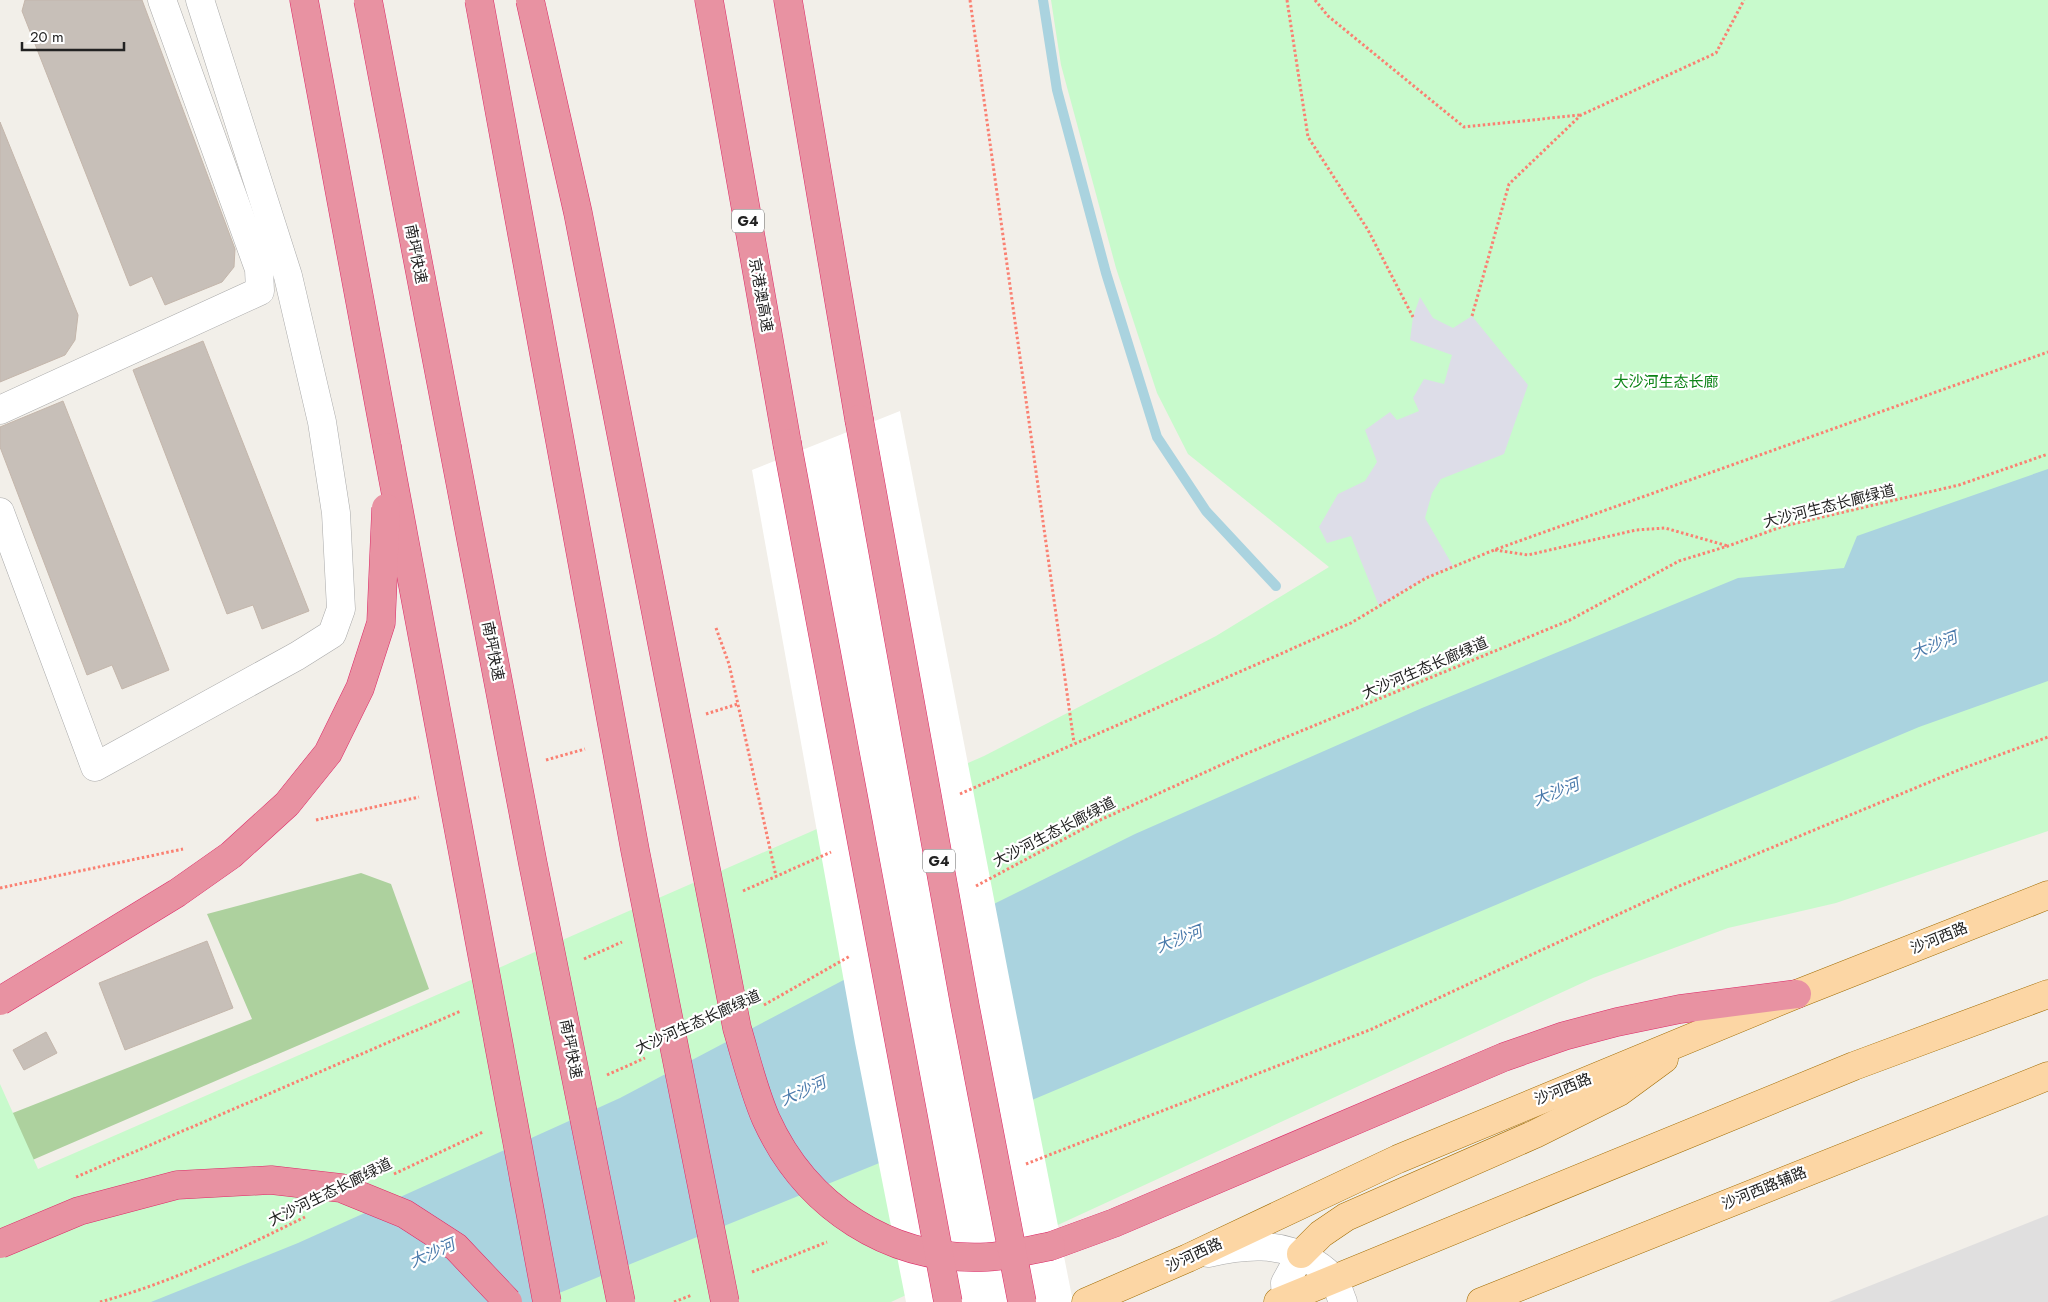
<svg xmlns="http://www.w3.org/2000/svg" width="2048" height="1302" font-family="Jost,'Noto Sans SC',sans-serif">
	<rect width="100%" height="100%" fill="#f2efe9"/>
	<polygon fill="#e0dfdf" points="2048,1215 2048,1302 1829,1302"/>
	<polygon fill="#add19e" points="361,873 391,884 429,989 0,1174 0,1118 252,1019 207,914"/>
	<polygon fill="#c8facc" points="1051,0 2048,0 2048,831 1836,903 1728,928 1593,978 891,1302 0,1302 0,1084 38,1169 984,756 1216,636 1329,567 1188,454 1157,393 1116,268 1061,65"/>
	<polygon fill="#dddde8" points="1420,297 1433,318 1453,328 1472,316 1528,385 1504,454 1441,479 1432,493 1425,518 1453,566 1426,578 1379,606 1351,536 1327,543 1319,527 1338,494 1365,481 1377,462 1365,430 1390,412 1397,420 1419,411 1413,398 1424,379 1444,384 1452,355 1410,340 1413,317"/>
	<polygon fill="#aad3df" points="2048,469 2048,681 1919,727 963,1129 537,1302 151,1302 298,1243 620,1098 891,955 1135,834 1422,708 1738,578 1844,568 1857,536"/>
	<polygon fill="#fff" points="900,411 1010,982 1073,1302 906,1302 855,1043 752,470"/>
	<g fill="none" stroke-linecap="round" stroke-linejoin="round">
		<polyline stroke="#aad3df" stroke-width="10" points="1043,0 1057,90 1106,273 1157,437 1206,511 1276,586"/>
	</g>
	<g fill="#c7bfb8" stroke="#c4b6ab">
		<polygon points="25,0 142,0 235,249 234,267 222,282 165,305 152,276 130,286 22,11"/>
		<polygon points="0,122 78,315 75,340 65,355 0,382"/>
		<polygon points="203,341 309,611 262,629 253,605 227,614 133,370"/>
		<polygon points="63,401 169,670 122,689 112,665 87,675 0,447 0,427"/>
		<polygon points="207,941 233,1008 125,1050 99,983"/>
		<polygon points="46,1032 57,1053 24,1070 13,1050"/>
	</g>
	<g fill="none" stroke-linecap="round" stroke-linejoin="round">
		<g stroke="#a9a9a9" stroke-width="29">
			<g id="minor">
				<polyline points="0,410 260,291 259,269 162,0"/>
				<polyline points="0,512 95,767 297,656 332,634 341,609 336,513 322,422 288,276 200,0"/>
				<path d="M1208,1253C1243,1245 1281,1241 1313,1262C1321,1267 1329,1273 1334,1280C1338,1287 1340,1295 1343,1302"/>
				<polyline points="1286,1302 1285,1283 1301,1254"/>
			</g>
		</g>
		<g stroke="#a06b00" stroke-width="29">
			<g id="major">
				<polyline points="1301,1254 1321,1234 1346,1217 1535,1134 1619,1092 1664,1059"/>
				<polyline points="1086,1302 1188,1258 1398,1159 1797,994 2048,895"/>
				<polyline points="1278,1302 1854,1066 2048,994"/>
				<polyline points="1481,1302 2048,1076"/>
			</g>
		</g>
		<g stroke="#dc2a67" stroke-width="29">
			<g id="highway">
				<polyline points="304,0 387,447"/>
				<polyline points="709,0 787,443"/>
				<polyline points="788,0 859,419"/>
				<polyline points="1051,1246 1114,1223 1504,1057 1564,1036 1617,1022 1680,1009 1797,994"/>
			</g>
		</g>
		<g stroke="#fa8072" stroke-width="3" stroke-dasharray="2.5 2.5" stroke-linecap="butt">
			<polyline points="970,0 1074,743"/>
			<polyline points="1287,0 1308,137 1368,230 1413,317"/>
			<polyline points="1315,0 1328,16 1464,127 1580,115"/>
			<polyline points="1472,316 1509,184 1581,115 1716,53 1744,0"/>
			<polyline points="1495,550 1528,555 1636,530 1665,528 1728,546"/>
			<polyline points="716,628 729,664 776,876"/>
			<polyline points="706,714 738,704"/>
			<polyline points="546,760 585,749"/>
			<polyline points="960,794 1351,623 1426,578 1494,550 2048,352"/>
			<polyline points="316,820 419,797"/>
			<polyline points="976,886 1098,821 1243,755 1570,620 1679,561 1728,546 1784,526 1959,485 2048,454"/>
			<polyline points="0,888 183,849"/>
			<polyline points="743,891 831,852"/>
			<polyline points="584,959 622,942"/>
			<polyline points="764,1005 850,956"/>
			<polyline points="607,1075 645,1058"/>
			<polyline points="1026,1164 1372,1029 1677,887 1961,769 2048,737"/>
			<polyline points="394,1174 483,1132"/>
			<polyline points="76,1177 461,1011"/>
			<polyline points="752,1272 827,1242"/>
			<path d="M100,1302C173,1282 238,1250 305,1217"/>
			<polyline points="674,1302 692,1295"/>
		</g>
		<use href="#minor" stroke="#fff" stroke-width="28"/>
		<use href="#major" stroke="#fcd6a4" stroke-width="28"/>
		<use href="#highway" stroke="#e892a2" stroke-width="28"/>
		<g stroke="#dc2a67" stroke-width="29" stroke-linecap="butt">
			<g id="highway-bridge">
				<polyline points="368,0 533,864 621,1302"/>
				<polyline points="479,0 635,850 725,1302"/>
				<path d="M530,0L578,213L737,1028C746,1058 753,1089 766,1119C806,1207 890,1262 987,1257C1009,1256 1030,1250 1051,1246"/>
				<polyline points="859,419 965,1006 1022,1302"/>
				<polyline points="787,443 948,1302"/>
				<polyline points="387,447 547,1302"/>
				<polyline points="0,1001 177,893 231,855 287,804 328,753 360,688 381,623 386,508"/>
				<polyline points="0,1244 79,1211 177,1185 271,1180 341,1188 405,1214 456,1247 508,1302"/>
			</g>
		</g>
		<use href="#highway-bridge" stroke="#e892a2" stroke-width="28"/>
	</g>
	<g text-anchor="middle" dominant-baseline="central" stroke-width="4.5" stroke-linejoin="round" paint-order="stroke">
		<g fill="#fff" stroke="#646464" stroke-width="1">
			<rect x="732" y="209.5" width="32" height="23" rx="4"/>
			<rect x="923" y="849.5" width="32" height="23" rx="4"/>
		</g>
		<g font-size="14" font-weight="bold" fill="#222">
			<text x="748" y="221">G4</text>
			<text x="939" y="861">G4</text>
		</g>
		<g font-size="15" fill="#222" stroke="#fff">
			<text transform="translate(416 254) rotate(79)">南坪快速</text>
			<text transform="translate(761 295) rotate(80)">京港澳高速</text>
			<text transform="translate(1829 506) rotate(-14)">大沙河生态长廊绿道</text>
			<text transform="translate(493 651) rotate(79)">南坪快速</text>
			<text transform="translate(1425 668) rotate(-23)">大沙河生态长廊绿道</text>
			<text transform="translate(1054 832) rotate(-27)">大沙河生态长廊绿道</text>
			<text transform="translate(1939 938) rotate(-22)">沙河西路</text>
			<text transform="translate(698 1022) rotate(-24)">大沙河生态长廊绿道</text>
			<text transform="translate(571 1049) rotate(79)">南坪快速</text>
			<text transform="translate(1563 1089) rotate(-22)">沙河西路</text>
			<text transform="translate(1764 1188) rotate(-22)">沙河西路辅路</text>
			<text transform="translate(330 1192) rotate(-26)">大沙河生态长廊绿道</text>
			<text transform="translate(1194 1255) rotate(-25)">沙河西路</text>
		</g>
		<g font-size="15" fill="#0c8416" stroke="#fff">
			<text x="1666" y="382">大沙河生态长廊</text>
		</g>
		<g font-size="16" font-style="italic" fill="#4a7aab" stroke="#fff">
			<text transform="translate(1934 645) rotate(-21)">大沙河</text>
			<text transform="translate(1556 792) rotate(-21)">大沙河</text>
			<text transform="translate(1179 939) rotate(-21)">大沙河</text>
			<text transform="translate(803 1091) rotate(-24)">大沙河</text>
			<text transform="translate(432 1253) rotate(-24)">大沙河</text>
		</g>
	</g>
	<path d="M22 42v8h102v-8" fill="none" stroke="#222222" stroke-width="2.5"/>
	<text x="30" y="42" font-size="15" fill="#222222" stroke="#ffffff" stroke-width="4" paint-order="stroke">20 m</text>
</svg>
